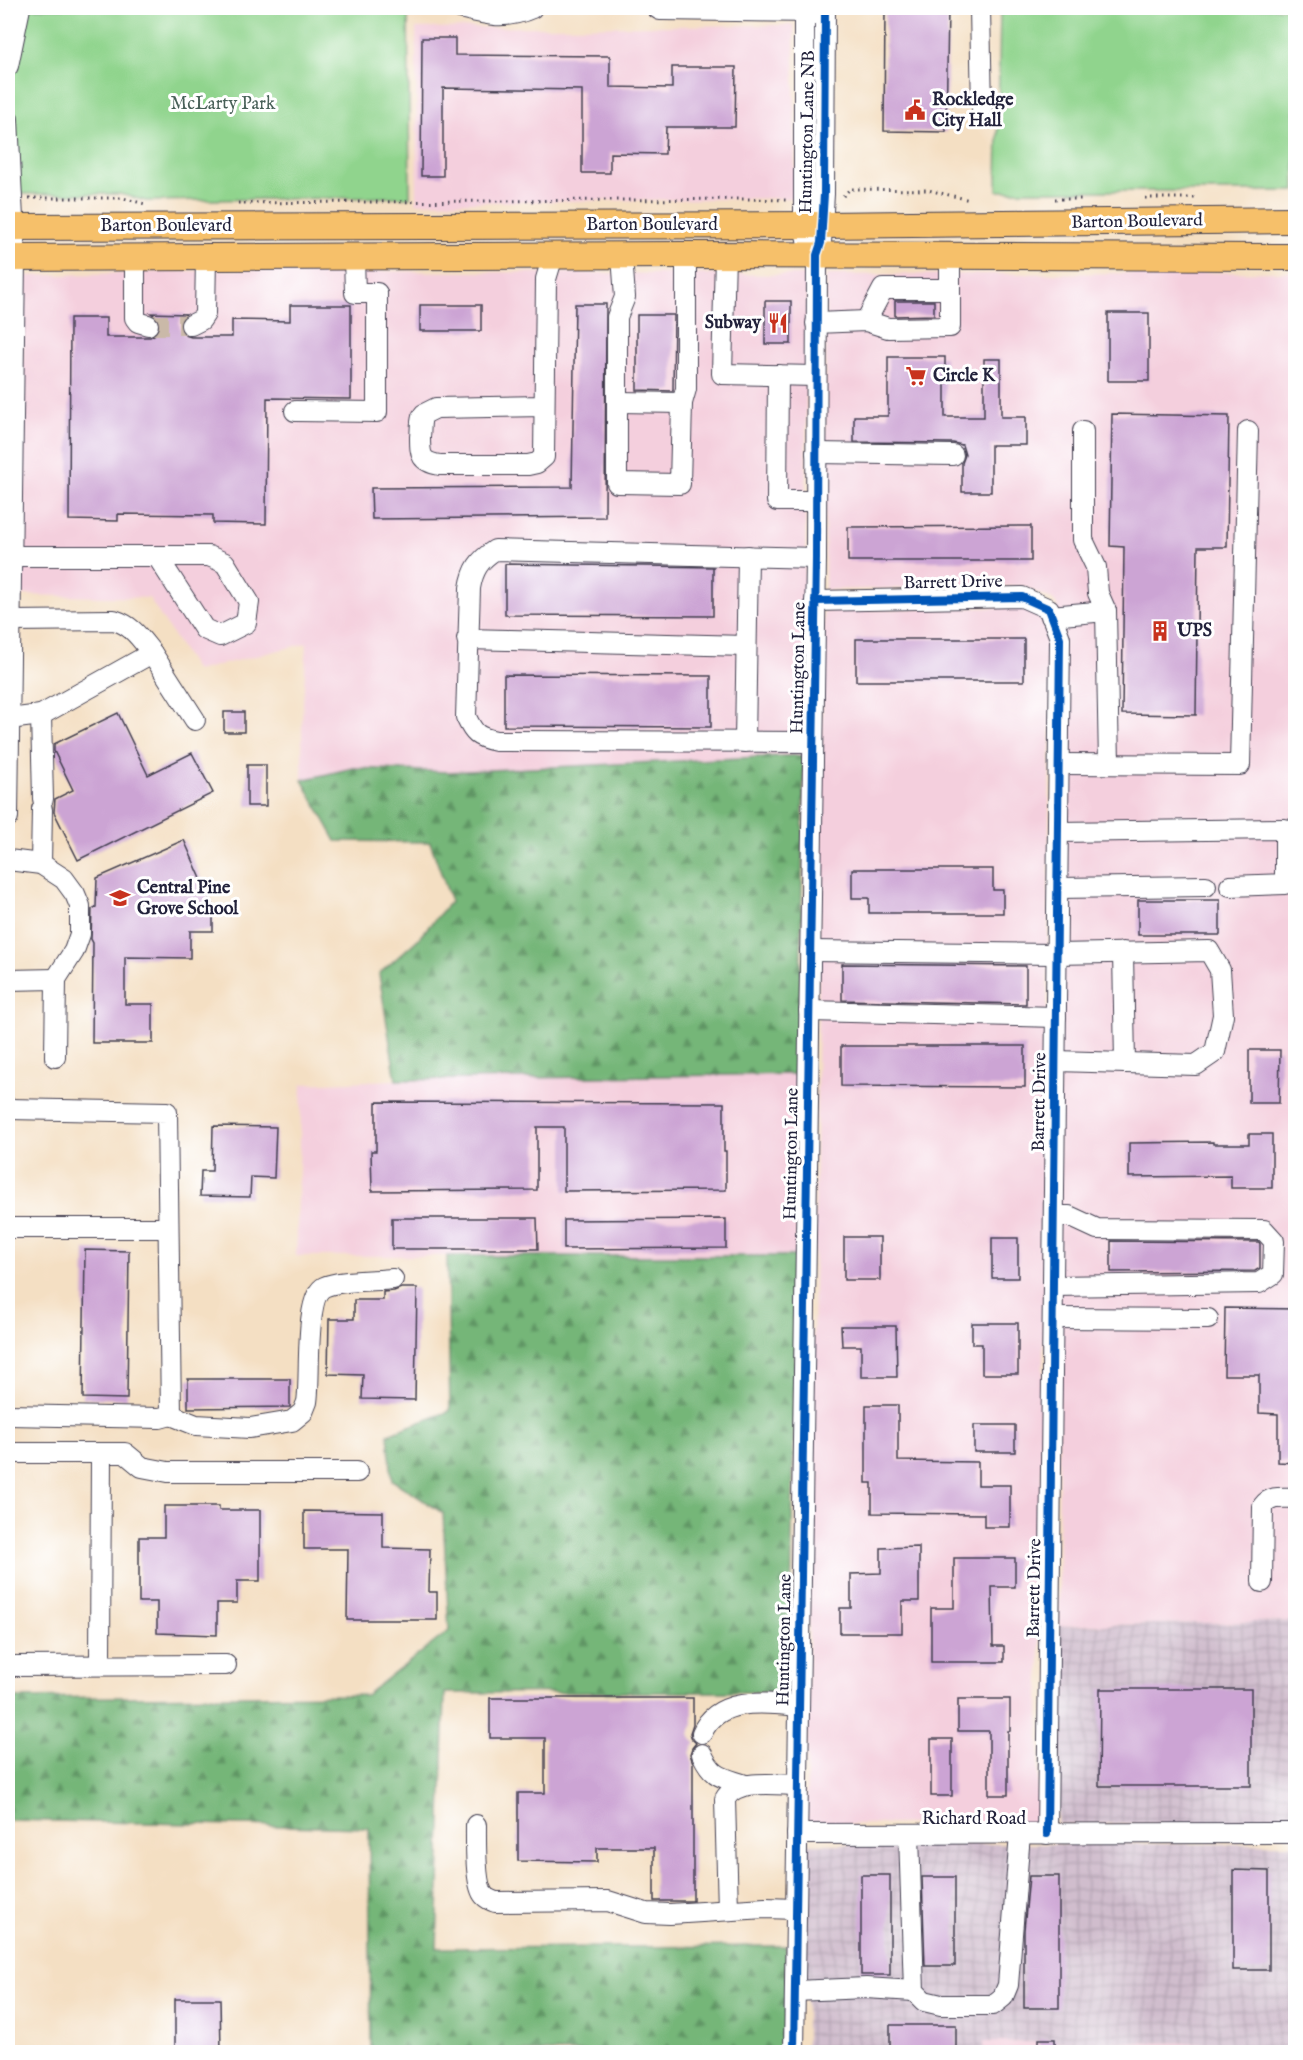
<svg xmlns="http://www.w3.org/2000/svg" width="1303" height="2060" font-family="'IM FELL English',serif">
	<defs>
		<pattern id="industrial-grid" width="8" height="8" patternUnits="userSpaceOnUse" patternTransform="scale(1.5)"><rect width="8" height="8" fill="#d0bdcd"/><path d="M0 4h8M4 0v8" fill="none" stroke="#b2a2b1"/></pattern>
		<pattern id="forest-firs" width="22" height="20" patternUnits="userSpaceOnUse" patternTransform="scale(1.5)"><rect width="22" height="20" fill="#74b678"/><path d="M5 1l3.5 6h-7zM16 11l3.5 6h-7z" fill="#5f9464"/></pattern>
	</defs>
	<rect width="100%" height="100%" fill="#fff"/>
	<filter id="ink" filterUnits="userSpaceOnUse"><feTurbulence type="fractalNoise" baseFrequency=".0167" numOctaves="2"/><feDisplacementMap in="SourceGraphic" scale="12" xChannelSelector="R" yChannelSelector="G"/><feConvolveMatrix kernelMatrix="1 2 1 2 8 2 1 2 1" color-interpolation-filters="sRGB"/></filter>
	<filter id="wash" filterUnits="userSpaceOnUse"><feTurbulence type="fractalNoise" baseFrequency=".008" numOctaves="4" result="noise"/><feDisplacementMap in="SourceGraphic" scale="24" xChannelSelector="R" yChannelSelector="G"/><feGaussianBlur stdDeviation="1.35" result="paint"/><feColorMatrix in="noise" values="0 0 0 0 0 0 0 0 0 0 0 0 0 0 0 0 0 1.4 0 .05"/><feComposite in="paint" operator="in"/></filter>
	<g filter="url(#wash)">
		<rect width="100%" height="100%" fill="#f4dfc3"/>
		<g fill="#f4cfdd">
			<polygon points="794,25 795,198 415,203 417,197 416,28"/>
			<polygon points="233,270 807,275 804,755 448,772 353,768 302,780 302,718 307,643 196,671 149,598 20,595 24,276"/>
			<polygon points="1295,272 1295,1621 1059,1626 1057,605 1052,599 1022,586 825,590 826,275"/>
			<polygon points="1020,607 1042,617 1051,640 1038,1824 806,1824 824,611"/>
			<polygon points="799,1074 796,1256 296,1256 302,1084 396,1080"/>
			<polygon points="984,2042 1229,2043 1229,2052 984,2052"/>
		</g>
		<g fill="url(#industrial-grid)">
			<polygon points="1295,1621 1295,1823 1057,1824 1059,1626"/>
			<polygon points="806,1844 1295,1844 1295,2052 1229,2052 1228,2043 984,2042 984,2052 806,2052"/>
		</g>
		<g fill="url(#forest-firs)" stroke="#4b6c5a" stroke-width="1.5">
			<polygon points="804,755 799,1074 396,1080 379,974 417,940 451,901 430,842 336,841 302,780 353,768 448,772"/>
			<polygon points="447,1256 796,1256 790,1692 445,1693 437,1948 786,1946 785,2052 371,2052 369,1828 8,1820 8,1698 366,1695 449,1631 443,1513 392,1480 388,1434 450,1411"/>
		</g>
		<g fill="#90d48d" stroke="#597b64" stroke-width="1.5">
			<polygon points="8,8 408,8 410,197 146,201 120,194 8,194"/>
			<polygon points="1000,8 1295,8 1295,191 997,191"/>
		</g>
		<g id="blocks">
			<g fill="#cca4d4">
				<polygon points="885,8 948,8 946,132 884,131"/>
				<polygon points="422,38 455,38 455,55 610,56 610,87 672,88 672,67 736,67 735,127 666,127 665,154 610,153 610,173 582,173 582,90 443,88 443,176 421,176"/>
				<rect x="765" y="301" width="26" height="43"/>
				<polygon points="895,301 934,301 934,315 895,316"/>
				<polygon points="575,304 606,304 605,517 372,519 371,488 572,487"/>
				<polygon points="290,305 351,305 351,399 267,398 266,524 213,523 213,515 118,514 118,521 69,520 70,318 106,318 106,337 150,337 156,334 160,328 157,317 151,313 186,314 181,318 179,324 181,331 185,335 191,337 232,337 232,320 290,321"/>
				<rect x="420" y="305" width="61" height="26"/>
				<rect x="1108" y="313" width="41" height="68"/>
				<polygon points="637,315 674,315 673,391 637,390"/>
				<polygon points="888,357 945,357 945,417 984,417 984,359 1001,359 1001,417 1026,417 1026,445 991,445 991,492 962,492 962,463 965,455 962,445 953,443 854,442 854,416 888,416"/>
				<polygon points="1112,414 1229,416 1227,547 1198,547 1196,715 1122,714 1124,547 1110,546"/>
				<polygon points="1031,526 1031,561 848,561 848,527"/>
				<polygon points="505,564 713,567 713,616 505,615"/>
				<rect x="856" y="639" width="168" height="42"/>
				<polygon points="504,675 711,676 711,727 504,726"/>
				<rect x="224" y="712" width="20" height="20"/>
				<polygon points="118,713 148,775 192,753 213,793 78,860 54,812 55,799 73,790 54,751 54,744"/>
				<rect x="247" y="765" width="19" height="41"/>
				<polygon points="184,840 213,906 213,931 190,931 190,958 125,957 125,1004 153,1004 153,1043 92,1043 93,943 91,939 92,909 96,907 97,878"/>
				<polygon points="852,869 993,869 993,890 1003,890 1003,913 869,913 869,898 852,898"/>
				<rect x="1138" y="900" width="82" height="35"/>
				<polygon points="842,964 1026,966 1026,1004 842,1000"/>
				<polygon points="841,1046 1025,1046 1025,1087 841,1086"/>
				<polygon points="1249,1050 1280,1050 1279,1103 1249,1103"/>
				<polygon points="376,1102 724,1103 724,1151 726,1151 726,1190 564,1191 564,1127 537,1127 537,1190 372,1191 371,1151 376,1151"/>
				<polygon points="213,1126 276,1127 274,1178 251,1177 250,1197 200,1196 201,1171 212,1171"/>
				<polygon points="1249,1134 1272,1134 1272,1188 1231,1188 1231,1176 1129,1177 1129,1143 1213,1142 1213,1144 1249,1144"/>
				<polygon points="392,1218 537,1218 538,1249 392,1249"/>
				<polygon points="726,1219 726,1248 564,1249 564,1220"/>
				<rect x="844" y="1237" width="36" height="43"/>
				<rect x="992" y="1238" width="26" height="40"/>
				<polygon points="1111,1241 1259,1242 1260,1244 1260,1268 1255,1271 1111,1272"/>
				<polygon points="85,1250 129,1251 127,1399 83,1398"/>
				<polygon points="401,1288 417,1288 415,1400 362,1399 363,1375 328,1374 329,1319 354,1319 354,1300 383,1300 383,1292 394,1291"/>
				<polygon points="1225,1308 1296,1309 1296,1463 1278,1462 1278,1414 1259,1413 1259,1375 1224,1375"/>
				<polygon points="972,1323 1018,1323 1018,1374 982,1374 982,1344 972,1344"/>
				<polygon points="841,1326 896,1326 897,1377 861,1377 861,1346 842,1346"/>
				<polygon points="188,1379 290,1379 290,1407 188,1408"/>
				<polygon points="866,1405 898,1405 898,1461 978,1462 978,1485 1010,1485 1010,1527 984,1527 984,1514 872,1513 872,1483 866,1483"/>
				<rect x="974" y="1425" width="41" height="27"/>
				<polygon points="164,1506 219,1506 219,1510 260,1510 260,1581 237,1581 237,1603 217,1603 217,1635 157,1633 157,1602 139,1602 139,1537 164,1537"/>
				<polygon points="304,1511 383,1512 383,1548 430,1549 429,1592 437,1592 437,1620 347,1620 348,1549 304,1549"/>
				<polygon points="919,1547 919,1601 902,1601 902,1633 840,1633 840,1608 851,1608 851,1574 881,1573 881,1548"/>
				<polygon points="954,1558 1015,1558 1015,1587 992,1587 993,1646 1004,1646 1004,1662 931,1662 931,1608 954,1608"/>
				<polygon points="1100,1689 1251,1689 1251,1786 1099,1786"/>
				<polygon points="490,1698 693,1698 693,1724 690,1733 692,1739 696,1743 692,1748 690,1754 693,1763 693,1901 654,1901 654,1848 597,1848 597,1862 518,1861 518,1793 545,1793 545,1738 490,1738"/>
				<polygon points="958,1699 1010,1699 1010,1731 1008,1731 1008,1795 989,1795 989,1731 958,1731"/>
				<rect x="931" y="1739" width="21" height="57"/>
				<polygon points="1233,1870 1269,1871 1269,1970 1233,1970"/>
				<rect x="861" y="1875" width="29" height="100"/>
				<polygon points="1029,1876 1059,1876 1059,2008 1024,2008 1024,1930"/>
				<polygon points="922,1877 955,1877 955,1966 925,1966"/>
				<polygon points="175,1999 220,1999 221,2052 175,2052"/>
				<rect x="890" y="2025" width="66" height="27"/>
				<rect x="1039" y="2039" width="16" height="13"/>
			</g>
		</g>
	</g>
	<g filter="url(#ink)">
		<use href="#blocks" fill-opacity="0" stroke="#423e4f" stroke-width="1.5"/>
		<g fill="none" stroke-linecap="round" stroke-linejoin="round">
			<polyline stroke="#cab9a8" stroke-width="20" stroke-dasharray="20 10" stroke-linecap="butt" points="148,325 191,325"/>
			<g stroke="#423e4f" stroke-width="22">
				<g id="minor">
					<path d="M460,8C487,15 505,20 532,8"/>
					<polyline points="657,8 660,10 816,12"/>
					<polyline points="804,8 804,225 808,244 817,255"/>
					<polyline points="980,8 982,110"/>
					<polyline points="8,66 20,8"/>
					<polyline points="8,119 15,258 8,817"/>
					<polyline points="725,255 722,374 816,376"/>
					<polyline points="622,256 625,297 617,317 617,483 680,484 682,403 686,389 686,255"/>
					<polyline points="135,257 135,318 138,322 148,325"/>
					<polyline points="866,321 883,289 950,289"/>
					<polyline points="816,323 866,321 888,328 950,327 950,256"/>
					<polyline points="191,325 201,320 205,314 206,257"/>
					<polyline points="778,375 777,501 816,501"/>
					<polyline points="618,402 682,403"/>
					<path d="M544,406L436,408L424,414L422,417C420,424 421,430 420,437C420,456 421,462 440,465H528L537,463L544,457L546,279L553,256"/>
					<polyline points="295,411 377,412 377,293 355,293 354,257"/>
					<polyline points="1083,431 1083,540 1096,567 1098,593 1106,611 1109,764"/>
					<polyline points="816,453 953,455"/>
					<polyline points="11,556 209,556 225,563 249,602 246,623 220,636 204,629 157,556"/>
					<polyline points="815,601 1022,597 1049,609 1060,638 1047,1834"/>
					<polyline points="1051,616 1106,611"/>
					<polyline points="467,639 746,646"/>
					<polyline points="152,653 195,720"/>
					<polyline points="41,715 43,799"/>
					<path d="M9,719L41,715L152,653C140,638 133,626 114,620L10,621"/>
					<polyline points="745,742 748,556"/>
					<path d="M813,742L496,741C477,737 474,734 466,717L470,588C473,570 479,560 495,550L816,558"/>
					<polyline points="1059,764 1240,765 1248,431"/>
					<polyline points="1058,832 1285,829 1285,884 1230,886"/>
					<polyline points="8,860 41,864 64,879 75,894 80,906 80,934 74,951 56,979 55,1057"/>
					<polyline points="41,864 42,809"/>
					<polyline points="1058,888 1206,886"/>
					<polyline points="810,951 1057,954 1209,951 1220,970 1223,1015 1215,1052 1196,1065 1056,1061"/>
					<polyline points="1123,952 1125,1063"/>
					<polyline points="8,980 56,979"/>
					<polyline points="809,1011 1056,1017"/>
					<polyline points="8,1109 167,1112 171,1415 160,1418 8,1415"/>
					<polyline points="8,1228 168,1228"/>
					<polyline points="1053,1286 1259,1283 1273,1274 1274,1241 1264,1230 1097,1229 1069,1216 1054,1216"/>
					<polyline points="1053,1318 1208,1319"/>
					<path d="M171,1415L196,1425L250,1428L292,1421L303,1412L307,1402C311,1379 304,1297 324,1287C338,1280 376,1281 393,1279"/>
					<polyline points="8,1453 125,1453 142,1467 168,1472 357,1472"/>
					<path d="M1262,1582L1263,1506C1271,1495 1283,1498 1296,1498"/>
					<polyline points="100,1664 101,1453"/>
					<polyline points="8,1666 226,1665"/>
					<path d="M702,1733C718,1696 766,1703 799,1706"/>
					<path d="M702,1754C713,1778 722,1777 745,1785"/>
					<path d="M476,1825C476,1841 475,1882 483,1894C486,1899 491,1900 495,1902L608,1901L646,1913L670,1914L765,1908L796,1909"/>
					<polyline points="797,1834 1296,1833"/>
					<polyline points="909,1834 914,1991 924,2001 941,2005 993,2005 1003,1997 1008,1985 1020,1834"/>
					<path d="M728,1910L725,1799C736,1778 777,1785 798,1785"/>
					<polyline points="795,1991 866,1988 914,1991"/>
					<polyline points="794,2052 816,558 817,255 821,243 824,194 825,8"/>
				</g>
			</g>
			<g stroke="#423e4f" stroke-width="28">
				<g id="major">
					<polyline points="8,227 822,225 1296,220"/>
					<polyline points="8,258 686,255 1296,257"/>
				</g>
			</g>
			<g stroke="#423e4f" stroke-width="3" stroke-dasharray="1.5 4.5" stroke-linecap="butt">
				<polyline points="843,196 850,189 928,190 970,200"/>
				<polyline points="29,198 123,198 145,204"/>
				<polyline points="1145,198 1198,198"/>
				<polyline points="1055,199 1081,199"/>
				<polyline points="238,203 747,199 786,200"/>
			</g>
			<use href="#minor" stroke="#fff" stroke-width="20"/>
			<use href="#major" stroke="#f6c06b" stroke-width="26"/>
			<g stroke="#fff" stroke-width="11">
				<g id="cycleway">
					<polyline points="815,601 1022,597 1049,609 1060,638 1047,1834"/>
					<polyline points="794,2052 816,558 817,255 821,243 824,194 825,8"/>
				</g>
			</g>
			<use href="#cycleway" stroke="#0057b8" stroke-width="8"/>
		</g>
	</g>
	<defs>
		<g id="civic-bare" transform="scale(1.62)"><path d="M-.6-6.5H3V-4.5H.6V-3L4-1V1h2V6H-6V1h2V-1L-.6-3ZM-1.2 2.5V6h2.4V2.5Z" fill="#c8321e" stroke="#fff" stroke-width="2.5" paint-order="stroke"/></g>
		<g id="restaurant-bare" transform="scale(1.62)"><path d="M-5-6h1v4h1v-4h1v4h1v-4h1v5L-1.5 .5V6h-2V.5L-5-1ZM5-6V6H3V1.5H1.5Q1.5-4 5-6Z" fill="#c8321e" stroke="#fff" stroke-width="2.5" paint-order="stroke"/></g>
		<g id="supermarket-bare" transform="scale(1.62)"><path d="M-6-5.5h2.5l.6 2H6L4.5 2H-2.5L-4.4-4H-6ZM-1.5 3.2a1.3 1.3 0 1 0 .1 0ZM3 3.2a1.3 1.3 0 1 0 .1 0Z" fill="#c8321e" stroke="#fff" stroke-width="2.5" paint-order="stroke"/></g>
		<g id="building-bare" transform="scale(1.62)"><path d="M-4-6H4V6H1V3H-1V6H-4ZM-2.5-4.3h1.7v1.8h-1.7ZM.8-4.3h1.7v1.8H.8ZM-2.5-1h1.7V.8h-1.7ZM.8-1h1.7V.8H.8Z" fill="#c8321e" stroke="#fff" stroke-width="2.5" paint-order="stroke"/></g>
		<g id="school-bare" transform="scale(1.62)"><path d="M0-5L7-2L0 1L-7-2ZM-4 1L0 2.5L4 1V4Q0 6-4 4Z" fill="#c8321e" stroke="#fff" stroke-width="2.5" paint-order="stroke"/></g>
	</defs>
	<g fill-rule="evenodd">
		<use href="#civic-bare" x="915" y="110"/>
		<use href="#restaurant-bare" x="778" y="323"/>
		<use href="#supermarket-bare" x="916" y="376"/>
		<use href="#building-bare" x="1160" y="631"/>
		<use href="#school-bare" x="120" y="898"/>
	</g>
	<g text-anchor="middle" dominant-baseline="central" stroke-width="6" stroke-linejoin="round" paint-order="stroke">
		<g font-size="18" font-weight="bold" fill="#22223b" stroke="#fff" text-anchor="start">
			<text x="932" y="100">Rockledge<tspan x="932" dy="21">City Hall</tspan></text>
			<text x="761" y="323" text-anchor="end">Subway</text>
			<text x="933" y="376">Circle K</text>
			<text x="1177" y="631">UPS</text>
			<text x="137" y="888">Central Pine<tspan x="137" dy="21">Grove School</tspan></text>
		</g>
		<g font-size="18" fill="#486058" stroke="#fff">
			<text x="223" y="104">McLarty Park</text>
		</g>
		<g font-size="18" fill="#22223b" stroke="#fff">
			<text transform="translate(808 132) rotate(-89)">Huntington Lane NB</text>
			<text transform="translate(1137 222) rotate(-1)">Barton Boulevard</text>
			<text x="652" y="225">Barton Boulevard</text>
			<text x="166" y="226">Barton Boulevard</text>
			<text transform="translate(953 583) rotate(-1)">Barrett Drive</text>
			<text transform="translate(799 668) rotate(-89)">Huntington Lane</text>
			<text transform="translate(1040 1102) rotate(-89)">Barrett Drive</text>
			<text transform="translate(792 1154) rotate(-89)">Huntington Lane</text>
			<text transform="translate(1035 1588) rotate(-89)">Barrett Drive</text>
			<text transform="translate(785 1640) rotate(-89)">Huntington Lane</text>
			<text x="974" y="1819">Richard Road</text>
		</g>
	</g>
	<rect width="1303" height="2060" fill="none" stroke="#fff" stroke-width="30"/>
</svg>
